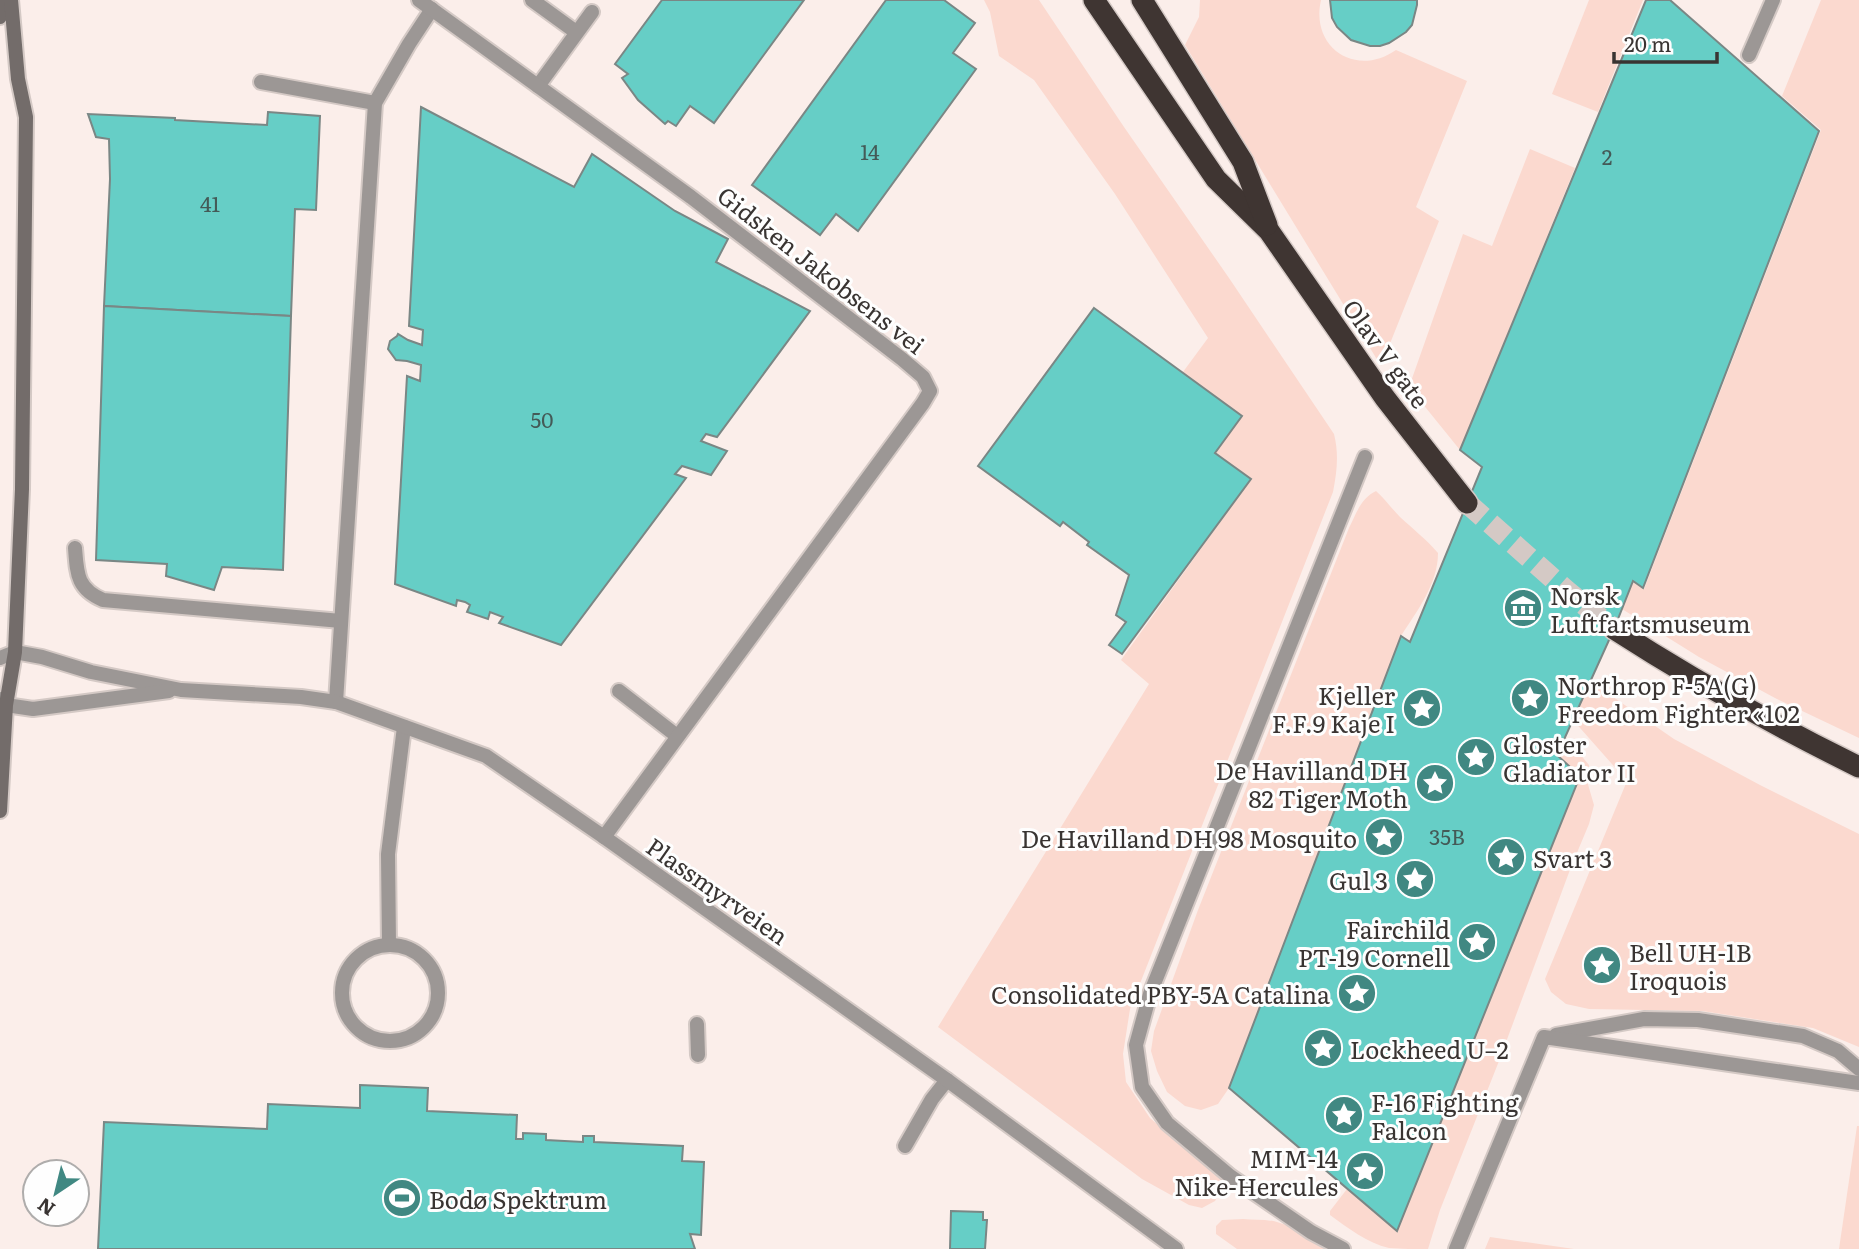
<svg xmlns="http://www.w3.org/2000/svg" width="1859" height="1249" font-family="Literata,serif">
	<rect width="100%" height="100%" fill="#fbeeea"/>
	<g fill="#fbd9cf">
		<path d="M984,0H1039L1124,127L1229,278L1334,434C1339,454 1337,471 1333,492L1130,1009L1123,1054L1126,1082L1150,1118L1220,1178L1223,1184L1222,1190L1215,1201L1202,1208L1189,1205L1142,1179L938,1027L1149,684L1121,660L1251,479L1215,453L1242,416L1180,376L1208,338L1115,194L1034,80L999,56L990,12Z"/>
		<path d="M1200,0H1321C1310,48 1356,78 1396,50L1467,81L1416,207L1439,221L1381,366L1185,45L1199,17Z"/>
		<polygon points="1589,0 1643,0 1598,112 1552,94"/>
		<polygon points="1821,0 1859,0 1859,738 1775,698 1699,657 1622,609 1633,581 1644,589 1821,130 1782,96"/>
		<polygon points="1530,149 1575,168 1460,450 1409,387 1463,234 1492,246"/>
		<path d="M1376,491C1385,499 1392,509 1400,517C1413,529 1427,540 1438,553C1438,584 1417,611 1401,636L1229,1088L1218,1104L1201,1110L1185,1106L1167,1092L1157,1071L1151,1051L1154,1031L1198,910L1349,528C1356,514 1361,498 1376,491Z"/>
		<polygon points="1590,681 1674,739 1760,785 1859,834 1859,1047 1813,1028 1702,1011 1589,1009 1566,1004 1551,992 1545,979 1627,781 1573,720"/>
		<path d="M1565,736L1589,765L1587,781L1594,805L1589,824L1571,867L1499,1061L1440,1210L1428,1249C1415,1249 1401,1249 1389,1248C1367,1243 1348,1228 1330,1215V1211L1347,1189L1396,1230L1580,777L1557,755Z"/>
		<polygon points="1857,1126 1859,1126 1859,1249 1839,1249"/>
		<path d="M1243,1219C1254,1220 1266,1219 1277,1222C1296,1227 1312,1239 1329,1249H1237L1216,1234V1226L1222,1220Z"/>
		<polygon points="1490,1237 1574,1249 1485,1249"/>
	</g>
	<g fill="#66cec6" stroke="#7a8785" stroke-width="2">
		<polygon points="662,0 804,0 714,123 690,106 676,126 668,121 665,124 638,100 622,78 628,74 615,64"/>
		<polygon points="886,0 944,0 975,23 953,53 976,69 858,231 836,214 820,235 752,185"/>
		<polygon points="1330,0 1417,0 1417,5 1412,25 1406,32 1389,43 1380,46 1370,46 1351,40 1337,27 1332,18"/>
		<polygon points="1646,0 1670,0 1819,131 1643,588 1633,581 1614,629 1557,755 1580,776 1397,1231 1229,1088 1401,636 1410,642 1482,467 1460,450"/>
		<polygon points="421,107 574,187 592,154 675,211 728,239 716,262 810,311 717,437 706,434 701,441 727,451 711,475 682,466 675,474 686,478 561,645 499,623 503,617 490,612 488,619 467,612 470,605 465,602 457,600 456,606 395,584 407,376 420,381 421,365 407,361 396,360 388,349 390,341 397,336 398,334 408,340 422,345 423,330 409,326"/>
		<polygon points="268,112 320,116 316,210 295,209 291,316 104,306 110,179 109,139 96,137 88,114 175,118 175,120 267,125"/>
		<polygon points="104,306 291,316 283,570 222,567 214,590 166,576 167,564 96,560"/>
		<polygon points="1094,308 1242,416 1215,453 1251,479 1122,654 1109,645 1126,622 1116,615 1129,575 1087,545 1089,542 1063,522 1060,526 978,466"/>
		<polygon points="360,1085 428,1088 427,1111 517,1115 516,1139 523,1139 523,1133 546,1134 546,1140 583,1142 583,1136 594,1136 594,1142 683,1146 682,1161 704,1162 701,1235 690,1234 695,1249 98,1249 104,1122 267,1129 268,1104 360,1108"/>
		<polygon points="951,1211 983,1212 983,1220 987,1220 985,1249 950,1249"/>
	</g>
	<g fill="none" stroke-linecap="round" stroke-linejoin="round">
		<polyline stroke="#d4c9c5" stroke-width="21" stroke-dasharray="21 10" stroke-linecap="butt" points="1467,503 1567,591 1614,629"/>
		<g stroke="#d4c9c5" stroke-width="18">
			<g id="lane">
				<polyline points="532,0 576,32"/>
				<polyline points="1749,55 1773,0"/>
				<polyline points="261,82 375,103"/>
				<polyline points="538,86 592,12"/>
				<path d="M75,548C77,574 77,589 103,600L341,621"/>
				<polyline points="619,691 677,736"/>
				<polyline points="336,702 375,103 409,44 432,9"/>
				<polyline points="389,945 388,854 404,727"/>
				<circle cx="390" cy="993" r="48"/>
				<polyline points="697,1024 698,1055"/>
				<polyline points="1556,1035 1644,1019 1698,1020 1803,1036 1838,1051 1859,1069"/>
				<polyline points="905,1146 932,1099 947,1080"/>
				<polyline points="1343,1249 1311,1232 1230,1176 1167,1123 1142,1087 1136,1045 1150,994 1365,457"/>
				<polyline points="1456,1249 1544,1037 1859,1083"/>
			</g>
		</g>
		<g stroke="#d4c9c5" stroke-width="18">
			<g id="street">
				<polyline points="419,0 691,197 902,359 923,377 930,391 923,403 604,837"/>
				<polyline points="0,658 15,652 42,657 91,672 181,690 301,697 336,702 486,756 604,837 947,1080 1176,1249"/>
				<polyline points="0,699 6,705 33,709 169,691"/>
			</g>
		</g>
		<g stroke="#d4c9c5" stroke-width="18">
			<g id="secondary">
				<polyline points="0,17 2,0"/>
				<polyline points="0,811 6,705 15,652 22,489 26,117 18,79 11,0"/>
			</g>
		</g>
		<g stroke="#d4c9c5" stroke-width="24">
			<g id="highway">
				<polyline points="1094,0 1216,179 1269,231 1385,398 1467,503"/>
				<polyline points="1142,0 1243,162 1267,225"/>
				<path d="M1614,629C1693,680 1774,725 1859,767"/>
			</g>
		</g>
		<use href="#lane" stroke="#9c9795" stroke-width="14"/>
		<use href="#street" stroke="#9c9795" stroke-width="14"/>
		<use href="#secondary" stroke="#736c6a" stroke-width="14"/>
		<use href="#highway" stroke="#3f3532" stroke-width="21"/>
	</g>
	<defs>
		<g id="museum-disc" transform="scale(2.0125)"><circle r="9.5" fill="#408882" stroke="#fefefe"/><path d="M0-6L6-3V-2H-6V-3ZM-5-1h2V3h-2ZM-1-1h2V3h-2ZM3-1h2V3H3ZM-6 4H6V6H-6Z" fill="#fff"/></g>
		<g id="sight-disc" transform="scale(2.0125)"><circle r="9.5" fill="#408882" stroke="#fefefe"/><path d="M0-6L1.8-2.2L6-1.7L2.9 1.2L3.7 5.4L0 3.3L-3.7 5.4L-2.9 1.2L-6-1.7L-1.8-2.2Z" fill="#fff"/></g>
		<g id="stadium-disc" transform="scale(2.0125)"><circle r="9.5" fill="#408882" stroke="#fefefe"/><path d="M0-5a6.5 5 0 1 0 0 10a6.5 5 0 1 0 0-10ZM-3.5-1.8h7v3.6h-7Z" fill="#fff"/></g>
	</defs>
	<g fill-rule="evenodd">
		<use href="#museum-disc" x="1523" y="608"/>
		<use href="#sight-disc" x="1530" y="698"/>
		<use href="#sight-disc" x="1422" y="708"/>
		<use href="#sight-disc" x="1476" y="757"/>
		<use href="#sight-disc" x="1435" y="783"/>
		<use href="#sight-disc" x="1384" y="837"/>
		<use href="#sight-disc" x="1506" y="857"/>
		<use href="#sight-disc" x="1415" y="879"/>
		<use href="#sight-disc" x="1477" y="942"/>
		<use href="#sight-disc" x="1602" y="965"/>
		<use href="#sight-disc" x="1357" y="993"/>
		<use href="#sight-disc" x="1323" y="1048"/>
		<use href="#sight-disc" x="1344" y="1115"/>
		<use href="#sight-disc" x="1365" y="1171"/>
		<use href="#stadium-disc" x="402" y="1198"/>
	</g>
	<g text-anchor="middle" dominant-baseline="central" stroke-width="6" stroke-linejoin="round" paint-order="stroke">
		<g font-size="21" fill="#445a57">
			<text x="870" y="150">14</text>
			<text x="1607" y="155">2</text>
			<text x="210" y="202">41</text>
			<text x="542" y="418">50</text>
			<text x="1447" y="835">35B</text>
		</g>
		<g font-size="24" fill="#393432" stroke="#fefefe">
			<text transform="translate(822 269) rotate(38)">Gidsken Jakobsens vei</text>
			<text transform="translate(1387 353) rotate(54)">Olav V gate</text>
			<text transform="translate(718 890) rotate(35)">Plassmyrveien</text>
		</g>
		<g font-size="24" fill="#393432" stroke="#fefefe" text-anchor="start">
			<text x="1550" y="594">Norsk<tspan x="1550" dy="28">Luftfartsmuseum</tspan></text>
			<text x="1557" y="684">Northrop F-5A(G)<tspan x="1557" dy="28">Freedom Fighter «102</tspan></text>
			<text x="1395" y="694" text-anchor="end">Kjeller<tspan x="1395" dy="28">F.F.9 Kaje I</tspan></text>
			<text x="1503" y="743">Gloster<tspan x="1503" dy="28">Gladiator II</tspan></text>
			<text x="1408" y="769" text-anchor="end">De Havilland DH<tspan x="1408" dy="28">82 Tiger Moth</tspan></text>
			<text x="1357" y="837" text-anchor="end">De Havilland DH 98 Mosquito</text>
			<text x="1533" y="857">Svart 3</text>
			<text x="1388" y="879" text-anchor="end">Gul 3</text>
			<text x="1450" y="928" text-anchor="end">Fairchild<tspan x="1450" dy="28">PT-19 Cornell</tspan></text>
			<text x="1629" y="951">Bell UH-1B<tspan x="1629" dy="28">Iroquois</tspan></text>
			<text x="1330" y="993" text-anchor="end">Consolidated PBY-5A Catalina</text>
			<text x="1350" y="1048">Lockheed U–2</text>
			<text x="1371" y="1101">F-16 Fighting<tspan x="1371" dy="28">Falcon</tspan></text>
			<text x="1338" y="1157" text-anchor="end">MIM-14<tspan x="1338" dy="28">Nike-Hercules</tspan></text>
			<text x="429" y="1198">Bodø Spektrum</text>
		</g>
	</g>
	<g transform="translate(56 1193) rotate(215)"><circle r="33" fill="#fefefe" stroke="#afadac" stroke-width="2"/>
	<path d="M0-5L12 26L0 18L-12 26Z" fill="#408882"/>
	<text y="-10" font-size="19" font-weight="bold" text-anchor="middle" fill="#393432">N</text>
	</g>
	<path d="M1614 52v10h103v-10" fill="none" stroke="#393432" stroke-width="3.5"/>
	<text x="1624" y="52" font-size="21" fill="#393432" stroke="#fefefe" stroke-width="5" paint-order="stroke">20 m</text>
</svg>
